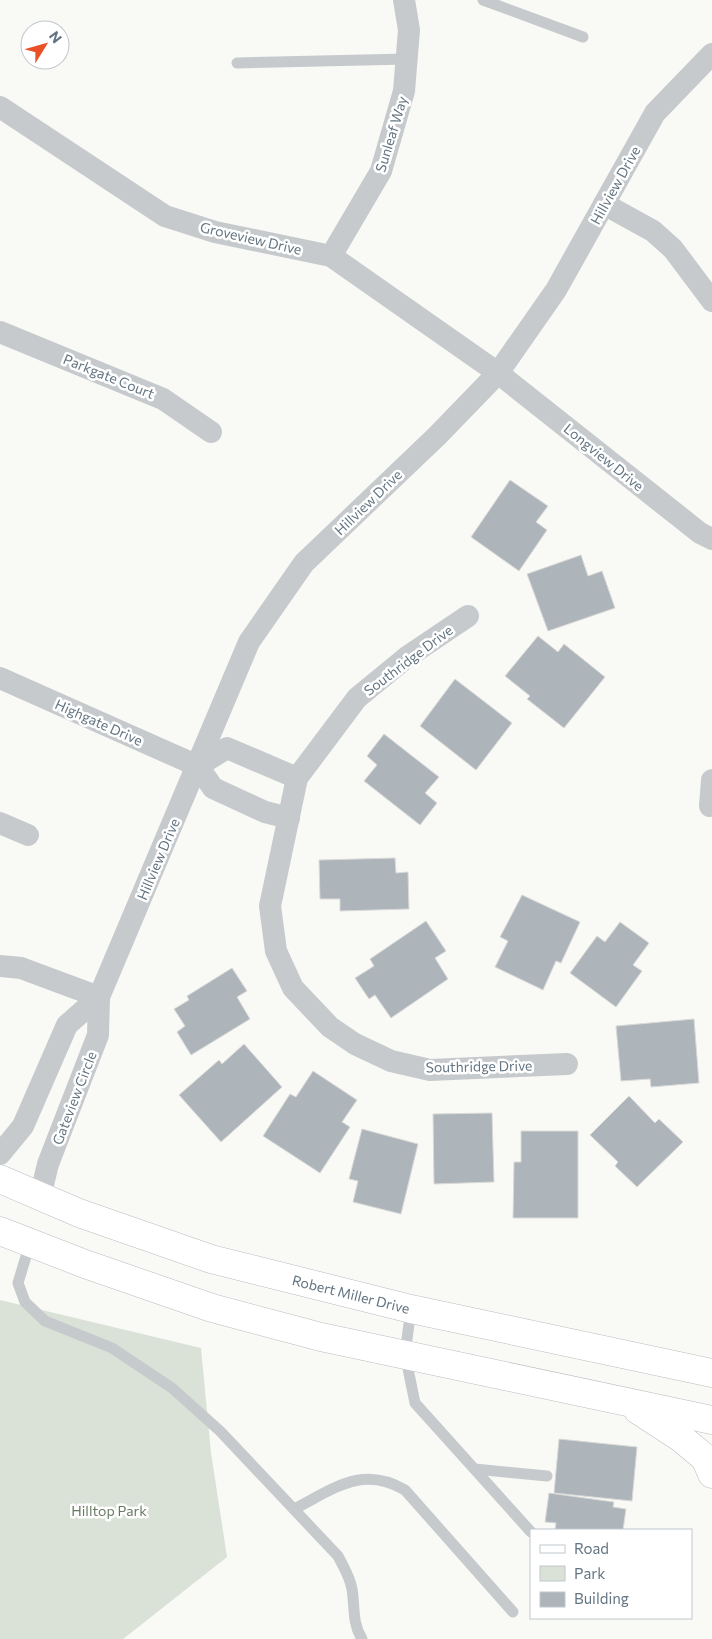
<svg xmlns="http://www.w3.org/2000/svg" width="712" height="1639" font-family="Commissioner,sans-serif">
	<rect width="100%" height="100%" fill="#f9f9f6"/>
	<polygon fill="#dae1d7" points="0,1300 201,1348 211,1453 227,1557 123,1639 0,1639"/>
	<g fill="#adb5bb" stroke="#dadad8">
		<polygon points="510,480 548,506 536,522 547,530 519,571 471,537"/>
		<polygon points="581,555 588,576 602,571 615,608 548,631 527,574"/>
		<polygon points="538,636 558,652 564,644 605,677 564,728 527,699 530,696 505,676"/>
		<polygon points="455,679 512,723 476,770 420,726"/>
		<polygon points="384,734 439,777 425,793 437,803 420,825 364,781 377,765 367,756"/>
		<polygon points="395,858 396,873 408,872 409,909 340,911 340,899 320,899 319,860"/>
		<polygon points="522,895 580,922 561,963 556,961 543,990 495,967 508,941 500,937"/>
		<polygon points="426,921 446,951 435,958 448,979 391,1018 375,995 369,999 355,978 374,966 370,959"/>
		<polygon points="620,922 649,943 633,965 642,971 616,1007 570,973 597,936 605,942"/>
		<polygon points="232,968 247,991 237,997 250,1019 191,1055 177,1032 185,1026 174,1009 189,1000 187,996"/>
		<polygon points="694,1019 699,1083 651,1087 650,1079 621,1081 616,1026"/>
		<polygon points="244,1044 282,1087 221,1142 179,1095 219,1060 222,1064"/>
		<polygon points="313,1071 357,1100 342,1122 350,1127 320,1173 263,1136 290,1094 296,1097"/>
		<polygon points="629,1096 655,1123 659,1119 683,1142 637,1187 615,1166 618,1162 590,1135"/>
		<polygon points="492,1113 494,1182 434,1184 433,1114"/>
		<polygon points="362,1129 418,1144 401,1214 353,1202 358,1181 349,1179"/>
		<polygon points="521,1131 578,1131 578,1218 513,1218 514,1162 521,1162"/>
		<polygon points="559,1439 637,1447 632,1501 554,1493"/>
		<polygon points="549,1493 614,1502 613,1507 626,1509 623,1530 555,1530 556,1523 545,1522"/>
	</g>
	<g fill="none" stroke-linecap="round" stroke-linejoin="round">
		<g stroke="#b8bec2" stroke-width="29">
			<g id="secondary">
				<polyline points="0,1179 79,1213 211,1259 411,1309 712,1373"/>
				<polyline points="0,1231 85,1264 212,1308 321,1337 712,1420"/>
				<polyline points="638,1410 681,1438 705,1458 712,1474"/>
			</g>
		</g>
		<g stroke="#c6cacd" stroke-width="11">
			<polyline points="483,0 583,37"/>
			<polyline points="237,63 407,59"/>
			<path d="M30,1243L18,1283L25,1302L45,1321L112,1348L172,1388L220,1431L338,1556C343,1566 350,1577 352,1589C355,1607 352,1623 362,1639"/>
			<polyline points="411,1309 405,1354 415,1403 531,1532"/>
			<polyline points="475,1469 547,1476"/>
			<path d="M294,1509C334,1489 361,1465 405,1490L513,1612"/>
		</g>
		<g stroke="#c6cacd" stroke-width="22">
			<polyline points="0,107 165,216 215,232 331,256 498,373 700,533 712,539"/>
			<polyline points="604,204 653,231 673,249 712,301"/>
			<polyline points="331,256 381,171 404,91 409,30 404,0"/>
			<polyline points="0,332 163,399 211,432"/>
			<polyline points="468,616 407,657 357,698 297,778 270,906 276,951 293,988 330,1027 355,1044 391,1061 430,1070 567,1064"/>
			<polyline points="0,678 198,766"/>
			<polyline points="198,766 227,748 297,778"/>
			<polyline points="198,766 213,788 265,812 289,818"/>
			<polyline points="710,806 712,780"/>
			<polyline points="0,823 28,835"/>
			<polyline points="0,966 21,968 99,997"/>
			<polyline points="0,1154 23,1126 67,1025 99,997"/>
			<polyline points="40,1197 48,1164 98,1035 99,997 249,642 304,563 437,436 498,373 556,290 655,113 712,54"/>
		</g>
		<use href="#secondary" stroke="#fff" stroke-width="28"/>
	</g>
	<g text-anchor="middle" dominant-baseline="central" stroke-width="5" stroke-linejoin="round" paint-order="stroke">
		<g font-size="14" fill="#637582" stroke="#fff">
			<text transform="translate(391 134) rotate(-73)">Sunleaf Way</text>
			<text transform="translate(615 185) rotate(-61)">Hillview Drive</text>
			<text transform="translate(251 238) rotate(13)">Groveview Drive</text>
			<text transform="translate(109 376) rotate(22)">Parkgate Court</text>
			<text transform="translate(604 457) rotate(39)">Longview Drive</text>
			<text transform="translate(368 502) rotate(-44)">Hillview Drive</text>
			<text transform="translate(408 660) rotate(-37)">Southridge Drive</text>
			<text transform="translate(99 722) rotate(24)">Highgate Drive</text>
			<text transform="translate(158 859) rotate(-67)">Hillview Drive</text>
			<text transform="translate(479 1066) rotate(-1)">Southridge Drive</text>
			<text transform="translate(74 1098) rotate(-69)">Gateview Circle</text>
			<text transform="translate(351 1294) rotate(14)">Robert Miller Drive</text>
		</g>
		<g font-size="14" fill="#667a62" stroke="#fff">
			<text x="109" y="1510">Hilltop Park</text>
		</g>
	</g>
	<rect x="530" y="1529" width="162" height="90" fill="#ffffff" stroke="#c1c8cd"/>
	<rect x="540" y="1545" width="25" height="8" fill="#ffffff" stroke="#c1c8cd"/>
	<text x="574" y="1554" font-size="15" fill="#637582">Road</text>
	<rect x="540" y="1566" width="25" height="15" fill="#dae1d7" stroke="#c1c8cd"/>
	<text x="574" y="1579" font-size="15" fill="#637582">Park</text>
	<rect x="540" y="1592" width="25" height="15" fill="#adb5bb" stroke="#c1c8cd"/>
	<text x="574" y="1604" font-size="15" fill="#637582">Building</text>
	<g transform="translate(45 45) rotate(53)"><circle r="24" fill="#ffffff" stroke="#c1c8cd"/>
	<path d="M0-4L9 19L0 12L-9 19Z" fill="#e95025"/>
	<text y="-8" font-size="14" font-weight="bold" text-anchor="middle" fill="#637582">N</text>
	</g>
</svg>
